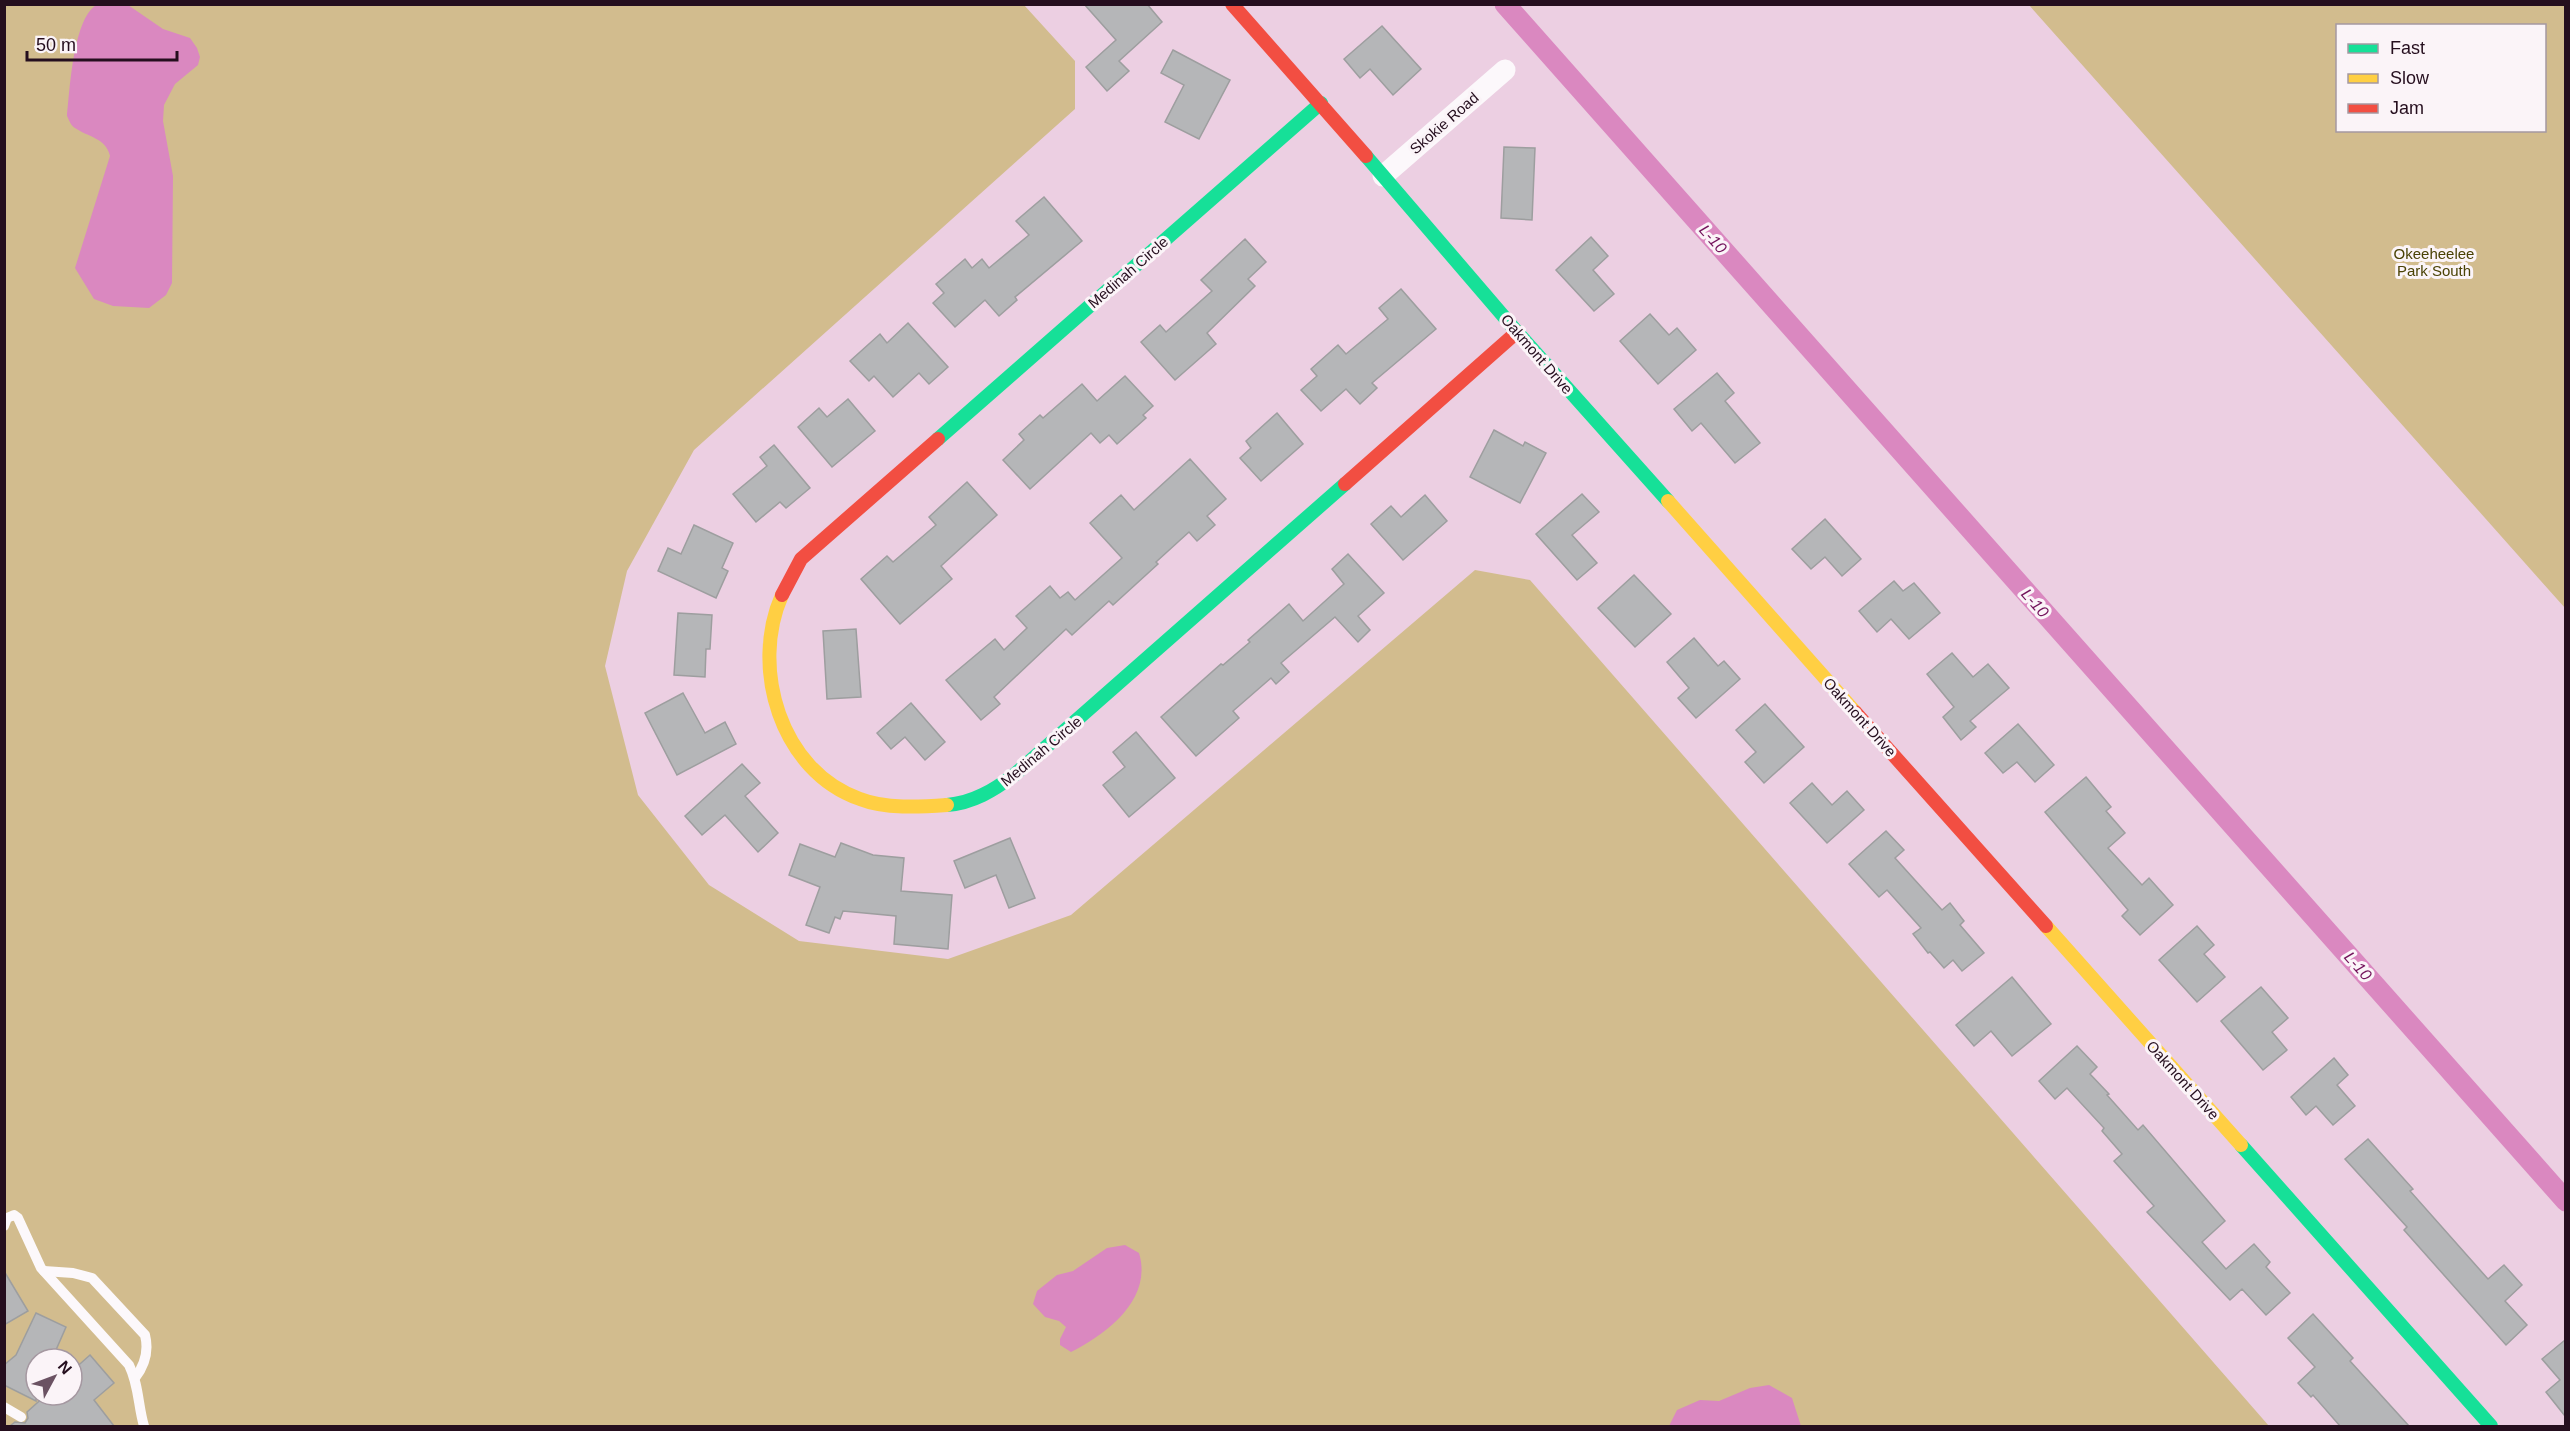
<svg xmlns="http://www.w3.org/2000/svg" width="2570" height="1431" font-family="Helvetica,sans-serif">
	<rect width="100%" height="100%" fill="#eccfe2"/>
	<g fill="#d2bc8e" fill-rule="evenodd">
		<path d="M5,4L1024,5L1075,61V109L694,450L627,571L605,666L638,795L709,885L799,941L948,959L1071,915L1475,570L1530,580L2269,1426H5ZM36,1359H72V1395H36Z"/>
		<path d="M2029,5H2565V608ZM2338,26H2544V130H2338Z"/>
	</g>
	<g fill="#da88c0">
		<path d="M98,4L128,5L163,29L190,38L197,48L200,57L198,65L175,84L164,105L163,121L173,176L172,283L166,295L149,308L113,306L94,299L75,268L110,156C106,138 88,137 75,128C71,126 69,120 67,116C70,90 73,16 98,4Z"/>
		<path d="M1125,1245L1139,1253C1153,1299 1107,1334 1071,1352L1060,1345V1339L1066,1327L1059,1321L1045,1317L1033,1304L1037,1291L1057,1275L1073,1271L1107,1248Z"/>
		<polygon points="1769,1385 1792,1398 1801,1426 1669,1426 1677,1410 1700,1400 1719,1401 1750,1388"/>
	</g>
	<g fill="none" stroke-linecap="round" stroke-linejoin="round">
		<polyline stroke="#da88c0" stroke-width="21" points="1505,4 2566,1201"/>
	</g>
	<g fill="#b5b6b8" stroke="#9d9e9f" stroke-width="1.5">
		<polygon points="1084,4 1147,4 1162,22 1119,61 1129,71 1107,91 1086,67 1116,40"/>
		<polygon points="1382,26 1421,69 1393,95 1370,69 1360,78 1344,59"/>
		<polygon points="1173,50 1230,80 1199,139 1165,122 1184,85 1161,73"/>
		<polygon points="1504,147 1535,148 1532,220 1501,218"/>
		<polygon points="1044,197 1082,241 1015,297 1017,300 999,316 985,300 955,327 933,303 944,293 936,284 965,259 972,268 982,259 989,268 1029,235 1016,221"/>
		<polygon points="1591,237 1608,256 1593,270 1614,294 1594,311 1556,270"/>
		<polygon points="1245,239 1266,262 1248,279 1255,286 1207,333 1216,344 1175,380 1141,342 1160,325 1166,332 1212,291 1201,280"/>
		<polygon points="1401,289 1436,329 1372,383 1377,388 1360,404 1346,389 1321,411 1301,390 1317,376 1311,369 1338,345 1346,354 1388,319 1379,308"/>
		<polygon points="1650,314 1669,335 1677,328 1696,350 1658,384 1620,341"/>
		<polygon points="908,323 948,367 929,384 919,373 893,397 874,376 869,381 850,361 880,334 887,343"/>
		<polygon points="1717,373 1734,393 1725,401 1760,443 1735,463 1701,423 1692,431 1674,409"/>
		<polygon points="1125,376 1153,406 1143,415 1146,418 1117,444 1109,435 1100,443 1091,433 1030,489 1003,460 1024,440 1019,434 1040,415 1043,418 1082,384 1097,401"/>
		<polygon points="848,399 875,431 832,467 798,427 819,408 827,417"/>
		<polygon points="1277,413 1303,444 1261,481 1240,458 1251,448 1246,441"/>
		<polygon points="1494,430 1523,446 1525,442 1546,453 1520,503 1470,477"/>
		<polygon points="774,445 810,488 786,508 780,502 756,522 733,494 767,466 760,457"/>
		<polygon points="1190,459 1226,499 1207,516 1215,525 1197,541 1189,532 1156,562 1158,564 1113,605 1109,601 1072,635 1066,629 994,697 1000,704 981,720 946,680 995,639 1004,650 1027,628 1016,616 1050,586 1060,598 1068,592 1075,600 1122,558 1090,523 1121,495 1134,510"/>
		<polygon points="967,482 997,515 941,566 952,579 900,624 861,579 887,556 893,562 936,525 929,517"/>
		<polygon points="1582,494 1599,512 1572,535 1597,563 1577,580 1536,534"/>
		<polygon points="1425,495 1447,521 1403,560 1371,524 1391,506 1401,517"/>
		<polygon points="1825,519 1861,559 1842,576 1825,557 1811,569 1792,549"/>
		<polygon points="694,525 733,543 722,568 728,571 716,598 658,571 668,548 681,554"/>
		<polygon points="1348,554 1384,593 1358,616 1370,630 1358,642 1335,617 1281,663 1289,672 1276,684 1271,678 1233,711 1239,718 1196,756 1161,717 1221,664 1223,665 1250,642 1248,640 1289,604 1303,621 1344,584 1332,569"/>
		<polygon points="1634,575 1671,614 1635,647 1598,608"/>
		<polygon points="1894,581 1903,591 1914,583 1940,613 1909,639 1891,619 1877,632 1859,611"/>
		<polygon points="678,613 712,615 710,649 706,649 705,677 674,675"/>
		<polygon points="856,629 861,697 827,699 823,631"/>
		<polygon points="1694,638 1718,666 1724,661 1740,679 1696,718 1678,698 1689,688 1667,662"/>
		<polygon points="1952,653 1973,677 1988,664 2009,688 1970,721 1976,727 1961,740 1943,717 1954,707 1927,674"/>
		<polygon points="683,693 705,733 725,722 736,744 677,775 645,713"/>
		<polygon points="911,703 945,742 925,760 905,737 891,749 877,733"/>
		<polygon points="1765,704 1804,747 1764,783 1745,762 1756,752 1736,730"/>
		<polygon points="2018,724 2054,765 2035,782 2017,762 2003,773 1985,753"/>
		<polygon points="1136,732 1175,778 1129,817 1103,785 1125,767 1113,752"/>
		<polygon points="742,764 760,783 745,796 778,833 758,852 725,815 702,835 685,816"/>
		<polygon points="2086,777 2111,807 2106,811 2125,833 2108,848 2142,885 2149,878 2173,905 2140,935 2122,916 2128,910 2045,812"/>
		<polygon points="1812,783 1832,805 1847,791 1864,810 1827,843 1790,803"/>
		<polygon points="1886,831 1904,850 1895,858 1942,910 1950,903 1964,921 1960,925 1984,953 1962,971 1953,960 1944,968 1930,952 1928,953 1913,934 1921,928 1887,890 1879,897 1849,864"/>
		<polygon points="1010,838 1035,898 1009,908 996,875 965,888 954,861"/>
		<polygon points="841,843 873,855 904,858 901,891 952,895 948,949 894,944 896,916 843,911 840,919 835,917 829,933 806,925 820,887 789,875 800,844 835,857"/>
		<polygon points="2197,926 2214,945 2204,954 2225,977 2197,1002 2159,960"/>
		<polygon points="2012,977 2051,1024 2012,1056 1991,1031 1974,1046 1956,1025"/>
		<polygon points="2261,987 2288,1018 2272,1032 2287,1050 2263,1070 2221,1021"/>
		<polygon points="2077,1046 2097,1067 2090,1074 2109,1094 2107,1095 2138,1130 2143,1125 2225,1221 2202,1242 2226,1269 2254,1244 2270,1262 2266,1267 2290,1293 2266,1315 2242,1289 2230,1300 2147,1212 2154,1206 2114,1161 2122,1154 2102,1131 2104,1128 2067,1088 2055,1099 2039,1081"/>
		<polygon points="2334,1058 2348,1075 2337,1085 2355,1106 2333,1125 2316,1106 2306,1115 2291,1097"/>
		<polygon points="2368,1139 2413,1189 2410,1191 2488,1279 2504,1265 2522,1285 2505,1301 2527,1325 2506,1345 2404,1230 2407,1227 2345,1159"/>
		<polygon points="4,1271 28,1311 4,1325"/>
		<polygon points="36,1313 66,1327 52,1359 36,1359 36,1401 4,1385 4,1365 16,1355"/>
		<polygon points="2313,1314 2353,1358 2350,1361 2409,1426 2340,1426 2313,1395 2311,1397 2298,1383 2315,1367 2288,1338"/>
		<polygon points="2565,1340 2565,1416 2546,1392 2560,1380 2542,1359"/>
		<polygon points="90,1355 114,1383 94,1400 114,1426 10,1426 15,1422 25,1423 28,1418 27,1412 46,1395 72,1395 72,1371"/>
	</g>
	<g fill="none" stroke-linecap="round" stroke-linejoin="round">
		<g stroke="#fcf8fb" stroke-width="10">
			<path d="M4,1226L7,1218L14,1215L18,1218L41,1268L129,1365C139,1385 138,1406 144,1426"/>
			<path d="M44,1271L73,1273L92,1278L145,1335C149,1351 145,1365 135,1378"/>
			<polyline points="4,1407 21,1417"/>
		</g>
		<polyline stroke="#fcf8fb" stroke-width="21" points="1383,176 1505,70"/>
		<g stroke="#16e098" stroke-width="14">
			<polyline points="1366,156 1517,332 1668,501"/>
			<polyline points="938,439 1321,103"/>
			<path d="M947,805C973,803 994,790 1014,775L1345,484"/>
			<polyline points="2241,1145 2491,1426"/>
		</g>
		<g stroke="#ffcf43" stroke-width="14">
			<polyline points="1668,501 1855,712"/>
			<path d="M782,595C750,667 780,771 860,799C885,809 920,807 947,805"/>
			<polyline points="2046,926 2241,1145"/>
		</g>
		<g stroke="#f24e42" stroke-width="14">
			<polyline points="1232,4 1366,156"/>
			<polyline points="1345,484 1517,332"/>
			<polyline points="782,595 801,559 938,439"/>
			<polyline points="1855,712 2046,926"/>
		</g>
	</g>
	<g text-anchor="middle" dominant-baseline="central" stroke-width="6" stroke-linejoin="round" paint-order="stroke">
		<g font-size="15" fill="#250e1e" stroke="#fbf4f8">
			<text transform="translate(1444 123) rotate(-41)">Skokie Road</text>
			<text transform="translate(1128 272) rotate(-41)">Medinah Circle</text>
			<text transform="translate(1537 354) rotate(49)">Oakmont Drive</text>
			<text transform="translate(1860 717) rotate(48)">Oakmont Drive</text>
			<text transform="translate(1041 751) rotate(-40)">Medinah Circle</text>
			<text transform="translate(2183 1080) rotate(48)">Oakmont Drive</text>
		</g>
		<g font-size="15" fill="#4a4205" stroke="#fbf4f8">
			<text x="2434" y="253">Okeeheelee<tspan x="2434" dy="17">Park South</tspan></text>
		</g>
		<g font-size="16" font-style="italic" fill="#73125b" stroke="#fbf4f8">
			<text transform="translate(1713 239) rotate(48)">L-10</text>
			<text transform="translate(2035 603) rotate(48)">L-10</text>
			<text transform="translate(2358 966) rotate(48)">L-10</text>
		</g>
	</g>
	<rect width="2570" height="1431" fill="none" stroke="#250e1e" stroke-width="12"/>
	<rect x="2336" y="24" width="210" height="108" fill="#fbf4f8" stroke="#a598a1" stroke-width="1.5"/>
	<rect x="2348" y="44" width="30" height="9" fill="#16e098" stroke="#a598a1" stroke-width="1.5"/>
	<text x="2390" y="54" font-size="18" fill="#250e1e">Fast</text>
	<rect x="2348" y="74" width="30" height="9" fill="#ffcf43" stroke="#a598a1" stroke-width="1.5"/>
	<text x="2390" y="84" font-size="18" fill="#250e1e">Slow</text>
	<rect x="2348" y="104" width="30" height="9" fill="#f24e42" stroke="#a598a1" stroke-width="1.5"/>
	<text x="2390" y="114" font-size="18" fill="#250e1e">Jam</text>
	<g transform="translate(54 1377) rotate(49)"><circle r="28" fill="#fbf4f8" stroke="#a598a1" stroke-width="1.5"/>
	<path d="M0-4.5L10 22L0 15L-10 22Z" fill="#6b5263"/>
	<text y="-9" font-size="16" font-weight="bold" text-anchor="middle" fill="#250e1e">N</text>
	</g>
	<path d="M27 51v9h150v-9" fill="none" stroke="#250e1e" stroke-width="3"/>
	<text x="36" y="51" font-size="18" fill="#250e1e" stroke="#fbf4f8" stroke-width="4.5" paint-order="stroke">50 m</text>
</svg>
